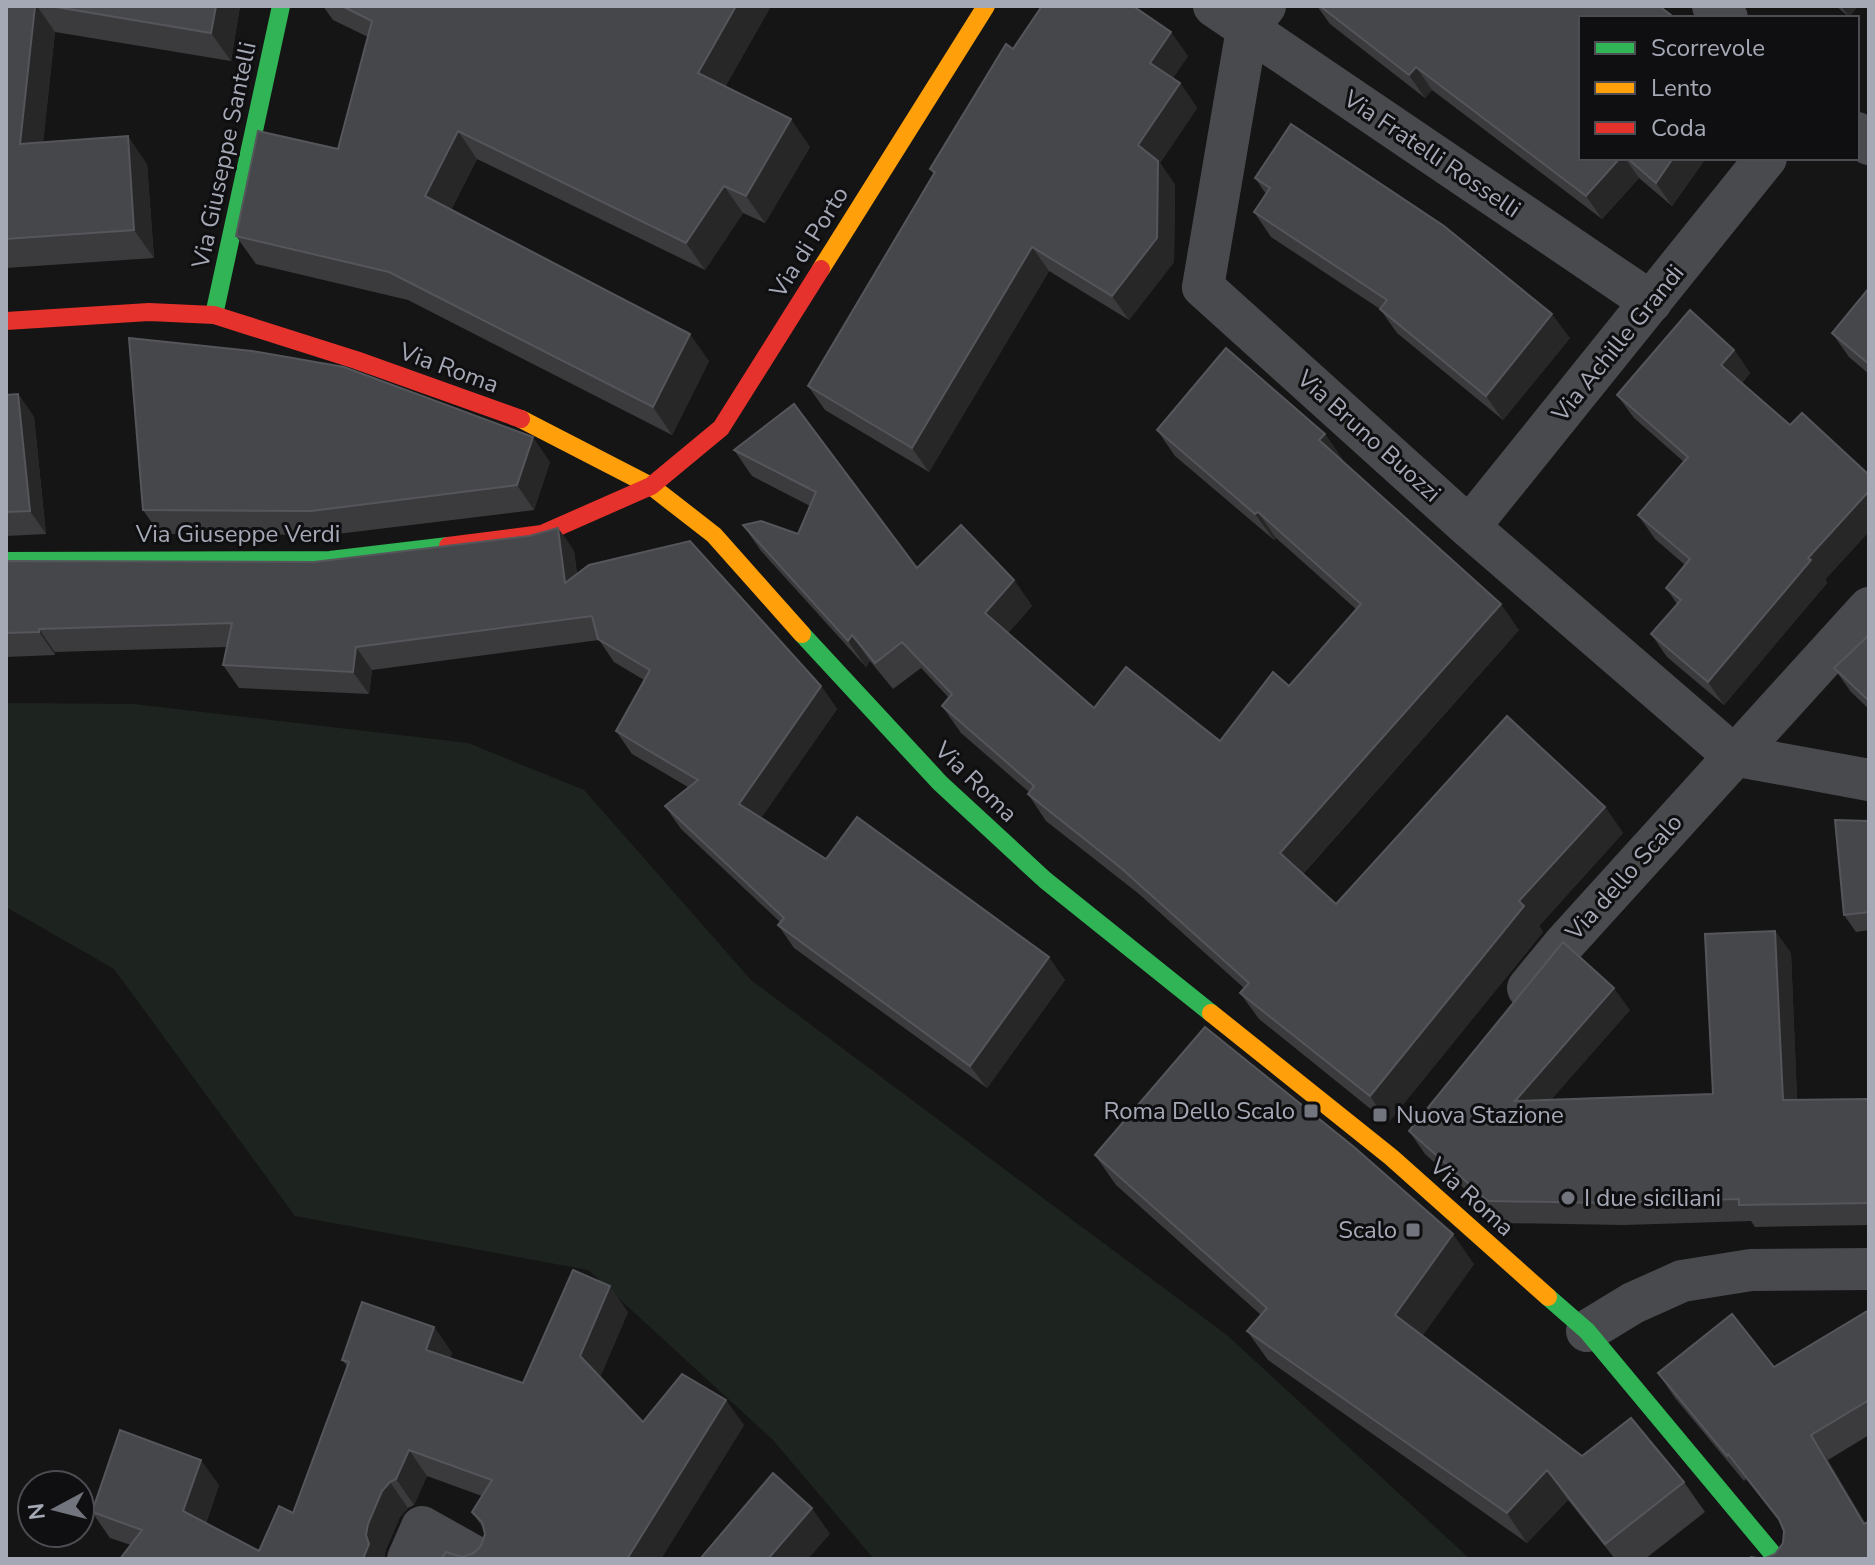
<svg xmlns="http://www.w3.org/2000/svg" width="1875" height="1565" font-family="'Nunito Sans',sans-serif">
	<rect width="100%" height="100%" fill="#151515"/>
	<polygon fill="#1d241f" points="6,703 133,704 468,743 584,790 751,980 1228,1336 1470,1559 874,1559 773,1440 588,1270 295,1216 114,969 6,907"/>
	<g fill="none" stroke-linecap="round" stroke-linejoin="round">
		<g stroke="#494a4e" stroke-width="42">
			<polyline points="1214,6 1651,302"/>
			<polyline points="1265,6 1247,29 1203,287 1469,527 1733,755 1869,780"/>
			<polyline points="1713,6 1727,18"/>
			<polyline points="1857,133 1869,144"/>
			<polyline points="1469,527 1766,158"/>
			<polyline points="1528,988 1565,943 1869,608"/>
			<polyline points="1587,1331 1633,1303 1682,1281 1751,1270 1869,1269"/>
			<polyline points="408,1559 422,1527 479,1559"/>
		</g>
		<g stroke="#30b455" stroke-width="18">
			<polyline points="214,315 281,6"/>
			<polyline points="6,561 330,560 448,546"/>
			<polyline points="802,634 940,783 1045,880 1211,1013"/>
			<polyline points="1548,1297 1587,1331 1777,1559"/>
		</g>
		<g stroke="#ff9f0a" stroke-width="18">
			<polyline points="821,269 986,6"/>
			<polyline points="521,419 651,486 714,535 802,634"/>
			<polyline points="1211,1013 1391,1157 1548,1297"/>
		</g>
		<g stroke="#e5322d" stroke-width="18">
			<polyline points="6,321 149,312 214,315 356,360 521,419"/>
			<polyline points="448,546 542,534 651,486 721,428 821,269"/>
		</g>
	</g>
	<g fill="#3b3b3d">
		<polygon points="6,6 240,6 231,61 55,32 43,142 147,164 154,258 6,268"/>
		<polygon points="323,6 771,6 725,87 810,147 765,223 743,213 705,270 477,159 451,210 709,361 672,435 408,300 256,264 236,236 338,149 368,37 333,20"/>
		<polygon points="1317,6 1659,6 1581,18 1581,158 1706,158 1672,206 1639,178 1602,219 1432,90 1425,98 1330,24"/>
		<polygon points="1836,6 1858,6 1849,17"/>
		<polygon points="1013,49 1188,56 1172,79 1180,83 1197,108 1160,163 1175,185 1174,262 1129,320 1049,271 929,472 825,410 808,386 934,175 930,169"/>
		<polygon points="1255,178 1570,338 1503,420 1397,333 1380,309 1271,237 1254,212 1266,194"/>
		<polygon points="1869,288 1869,374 1849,357 1832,333"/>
		<polygon points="1734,350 1750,373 1742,383 1827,583 1724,705 1667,657 1651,634 1677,604 1666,588 1685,565 1655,539 1638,515 1684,462 1634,418 1617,395"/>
		<polygon points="18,394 34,417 46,534 6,536 6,395"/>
		<polygon points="794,404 917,568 1014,580 1032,606 1008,633 1094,708 1220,741 1289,686 1357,610 1276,538 1274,540 1175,456 1157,430 1325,434 1343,460 1342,461 1519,630 1303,874 1336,904 1605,807 1623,833 1539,926 1543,932 1388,1123 1259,1019 1240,993 1244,988 1139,894 1046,821 1028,794 1029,792 961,733 942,706 949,698 921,668 893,689 870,661 866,667 761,551 743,525 798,534 810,506 752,476 734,450"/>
		<polygon points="550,462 534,510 329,535 160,534 143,510"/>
		<polygon points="558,528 574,551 577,574 821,686 837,709 761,818 826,859 1065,980 987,1088 794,948 778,925 780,922 681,829 665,806 688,787 632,754 616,731 644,680 614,662 599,640 372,670 369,694 239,688 223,665 227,647 55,652 55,655 6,657 6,561 314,562 529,536"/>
		<polygon points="1869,635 1869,709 1851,692 1834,668"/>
		<polygon points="1869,821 1869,930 1856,932 1844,915"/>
		<polygon points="1775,931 1791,953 1797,1100 1869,1099 1869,1225 1755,1227 1751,1221 1624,1225 1503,1223 1425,1154 1409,1131 1630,1010 1551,1099 1713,1094"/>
		<polygon points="1095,1155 1474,1264 1422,1336 1582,1456 1684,1482 1705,1512 1645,1559 1615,1559 1568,1500 1527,1543 1268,1360 1247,1331 1261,1315 1116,1185"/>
		<polygon points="1869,1310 1869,1435 1828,1460 1869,1559 1763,1559 1775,1554 1783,1543 1784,1531 1782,1525 1746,1479 1744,1481 1675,1398 1658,1373 1774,1367"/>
		<polygon points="628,1312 600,1377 643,1422 744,1425 661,1559 441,1559 462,1557 474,1553 481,1546 485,1534 484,1529 472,1512 482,1496 427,1476 414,1505 408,1508 400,1517 386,1549 384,1559 131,1545 110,1538 92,1512 219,1485 206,1523 259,1551 293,1513 347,1366 342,1360 434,1327 452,1353 450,1358 523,1383"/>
	</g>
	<g fill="#272728">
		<polygon points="35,6 37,6 55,32 40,172 20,144"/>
		<polygon points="216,6 240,6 231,61 211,33"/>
		<polygon points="736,6 771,6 717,101 698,73"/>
		<polygon points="1841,6 1858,6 1849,17"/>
		<polygon points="1171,32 1188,56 1167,87 1150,63"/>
		<polygon points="1416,67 1432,90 1425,98 1409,75"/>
		<polygon points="1180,83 1197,108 1160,163 1175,185 1174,262 1129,320 1112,296 1138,145"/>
		<polygon points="791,119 810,147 765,223 746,196"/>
		<polygon points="458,131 477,159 444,224 425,196"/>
		<polygon points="128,136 147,164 154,258 134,230"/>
		<polygon points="1620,158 1625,158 1639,178 1602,219 1586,196"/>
		<polygon points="1673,158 1706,158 1672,206 1656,183"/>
		<polygon points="724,186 743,213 705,270 686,243"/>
		<polygon points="1032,247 1049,271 929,472 912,448"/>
		<polygon points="1552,314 1570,338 1503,420 1486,396"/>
		<polygon points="690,334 709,361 672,435 653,407"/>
		<polygon points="1734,350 1750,373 1737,388 1721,365"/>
		<polygon points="18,394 34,417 46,534 30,511"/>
		<polygon points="1325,434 1343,460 1337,466 1319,440"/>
		<polygon points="533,437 550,462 534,510 517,485"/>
		<polygon points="1869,491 1869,532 1825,580 1827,583 1724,705 1708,682 1808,558"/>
		<polygon points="1258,512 1276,538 1274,540 1255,514"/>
		<polygon points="558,528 574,551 581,606 565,583"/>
		<polygon points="1014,580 1032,606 1003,639 985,613"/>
		<polygon points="1501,604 1519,630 1298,879 1280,853"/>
		<polygon points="39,629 55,652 55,655 39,632"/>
		<polygon points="852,635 870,661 866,667 848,641"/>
		<polygon points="356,647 372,670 369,694 353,672"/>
		<polygon points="821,686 837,709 755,827 739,804"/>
		<polygon points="1605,807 1623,833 1539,926 1543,932 1388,1123 1370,1096 1519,901"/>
		<polygon points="1775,931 1791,953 1798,1122 1783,1100"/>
		<polygon points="1049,957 1065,980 987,1088 970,1066"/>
		<polygon points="1614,988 1630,1010 1531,1123 1515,1101"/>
		<polygon points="1453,1234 1474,1264 1416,1345 1395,1315"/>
		<polygon points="610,1286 628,1312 598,1382 580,1356"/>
		<polygon points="434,1327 452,1353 444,1376 426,1350"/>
		<polygon points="726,1400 744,1425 661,1559 627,1559"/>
		<polygon points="1811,1435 1828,1460 1869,1529 1864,1524"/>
		<polygon points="409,1450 427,1476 414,1505 396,1479"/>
		<polygon points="201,1460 219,1485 201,1536 183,1511"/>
		<polygon points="1547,1470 1568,1500 1527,1543 1507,1513"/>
		<polygon points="390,1482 408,1508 400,1517 386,1549 384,1559 363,1559 368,1524 382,1491"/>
		<polygon points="812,1508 830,1534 808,1559 768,1559"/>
	</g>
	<g fill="#46474a" stroke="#55565b" stroke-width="2">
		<polygon points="6,6 35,6 20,144 128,136 134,230 6,239"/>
		<polygon points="50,6 216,6 211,33"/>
		<polygon points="342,6 736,6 698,73 791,119 746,196 724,186 686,243 458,131 425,196 690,334 653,407 389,272 236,236 258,131 338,149 372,21"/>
		<polygon points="1042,6 1133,6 1171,32 1150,63 1180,83 1138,145 1158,161 1157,238 1112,296 1032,247 912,448 808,386 935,172 930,169 1006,44 1013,49"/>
		<polygon points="1320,6 1659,6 1675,18 1581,18 1581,158 1620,158 1586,196 1416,67 1409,75"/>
		<polygon points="1291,124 1444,226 1552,314 1486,396 1380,309 1387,300 1254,212 1270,188 1255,178"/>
		<polygon points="1627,158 1673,158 1656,183"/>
		<polygon points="1869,288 1869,364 1832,333"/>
		<polygon points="1690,310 1734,350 1721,365 1790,425 1802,413 1869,475 1869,491 1808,558 1811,560 1708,682 1651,634 1681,600 1666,588 1690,559 1638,515 1688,457 1617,395"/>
		<polygon points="129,338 252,351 344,367 533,437 517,485 311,511 143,510"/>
		<polygon points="1226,348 1325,434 1319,440 1501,604 1280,853 1336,904 1507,716 1605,807 1519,901 1524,906 1370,1096 1240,993 1249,983 1121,868 1028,794 1034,786 942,706 952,694 902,642 875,663 852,635 848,641 743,525 761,521 798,534 816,492 734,450 794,404 917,568 961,525 1014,580 985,613 1094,708 1126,667 1220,741 1273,672 1289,686 1361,604 1258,512 1255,514 1157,430"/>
		<polygon points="18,394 30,511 6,512 6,395"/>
		<polygon points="558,528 565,583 589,565 690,541 821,686 739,804 826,859 857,817 1049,957 970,1066 778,925 784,918 665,806 698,780 616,731 650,670 598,639 592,616 356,647 353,672 223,665 232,623 39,629 39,632 6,633 6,561 314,562 529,536"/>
		<polygon points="1869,635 1869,701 1834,668"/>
		<polygon points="1835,820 1869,821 1869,912 1844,915"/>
		<polygon points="1775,931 1783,1100 1869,1099 1869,1203 1739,1205 1739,1199 1609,1203 1488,1201 1409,1131 1563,942 1614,988 1515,1101 1713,1094 1705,934"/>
		<polygon points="1205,1027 1354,1147 1453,1234 1395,1315 1582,1456 1631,1418 1684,1482 1605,1544 1547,1470 1507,1513 1247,1331 1267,1308 1095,1155"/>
		<polygon points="573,1270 610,1286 580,1356 643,1422 682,1374 726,1400 627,1559 441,1559 446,1552 462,1557 474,1553 481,1546 485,1534 482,1522 472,1512 492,1480 409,1450 396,1479 390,1482 382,1491 368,1524 366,1535 369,1544 363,1559 120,1559 142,1530 92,1512 120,1430 201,1460 183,1511 259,1551 279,1506 293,1513 349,1362 342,1360 362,1302 434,1327 426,1350 523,1383"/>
		<polygon points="1869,1310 1869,1400 1811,1435 1864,1524 1869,1521 1869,1559 1748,1559 1751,1557 1763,1559 1775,1554 1783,1543 1784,1531 1779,1519 1728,1454 1727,1456 1658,1373 1732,1314 1774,1367"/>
		<polygon points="773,1473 812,1508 768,1559 700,1559"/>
	</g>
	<g fill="#73757e" stroke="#0f0f11" stroke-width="3">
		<rect x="1303" y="1103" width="16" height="16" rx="4"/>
		<rect x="1372" y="1107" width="16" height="16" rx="4"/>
		<circle cx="1568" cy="1198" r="8"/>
		<rect x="1405" y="1222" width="16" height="16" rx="4"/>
	</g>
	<g text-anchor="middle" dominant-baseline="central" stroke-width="6" stroke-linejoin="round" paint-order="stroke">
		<g font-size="24" fill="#a5a9b6" stroke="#0f0f11">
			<text transform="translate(1432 154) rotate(34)">Via Fratelli Rosselli</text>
			<text transform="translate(224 155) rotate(-78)">Via Giuseppe Santelli</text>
			<text transform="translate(809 242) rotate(-58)">Via di Porto</text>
			<text transform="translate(1618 343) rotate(-51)">Via Achille Grandi</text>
			<text transform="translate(449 368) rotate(20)">Via Roma</text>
			<text transform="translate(1369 436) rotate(42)">Via Bruno Buozzi</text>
			<text x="238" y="534">Via Giuseppe Verdi</text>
			<text transform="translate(976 782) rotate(44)">Via Roma</text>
			<text transform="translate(1624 877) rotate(-48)">Via dello Scalo</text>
			<text transform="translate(1472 1197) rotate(42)">Via Roma</text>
		</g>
		<g font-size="24" fill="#a5a9b6" stroke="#0f0f11" text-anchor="end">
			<text x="1295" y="1111">Roma Dello Scalo</text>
			<text x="1396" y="1115" text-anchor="start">Nuova Stazione</text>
			<text x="1584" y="1198" text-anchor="start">I due siciliani</text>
			<text x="1397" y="1230">Scalo</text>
		</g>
	</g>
	<rect width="1875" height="1565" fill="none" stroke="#a5a9b6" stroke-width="16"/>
	<rect x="1579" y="16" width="280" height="144" fill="#0f0f11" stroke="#4b4d53" stroke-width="2"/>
	<rect x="1595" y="42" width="40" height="12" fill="#30b455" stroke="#4b4d53" stroke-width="2"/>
	<text x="1651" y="56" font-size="24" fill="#a5a9b6">Scorrevole</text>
	<rect x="1595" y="82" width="40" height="12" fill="#ff9f0a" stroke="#4b4d53" stroke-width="2"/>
	<text x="1651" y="96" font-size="24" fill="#a5a9b6">Lento</text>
	<rect x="1595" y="122" width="40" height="12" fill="#e5322d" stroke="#4b4d53" stroke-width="2"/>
	<text x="1651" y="136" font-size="24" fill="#a5a9b6">Coda</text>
	<g transform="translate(56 1509) rotate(263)"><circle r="38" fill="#0f0f11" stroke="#4b4d53" stroke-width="2"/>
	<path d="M0-6L14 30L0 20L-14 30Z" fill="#73757e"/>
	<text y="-12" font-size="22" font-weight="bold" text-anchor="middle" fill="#a5a9b6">N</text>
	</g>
</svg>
